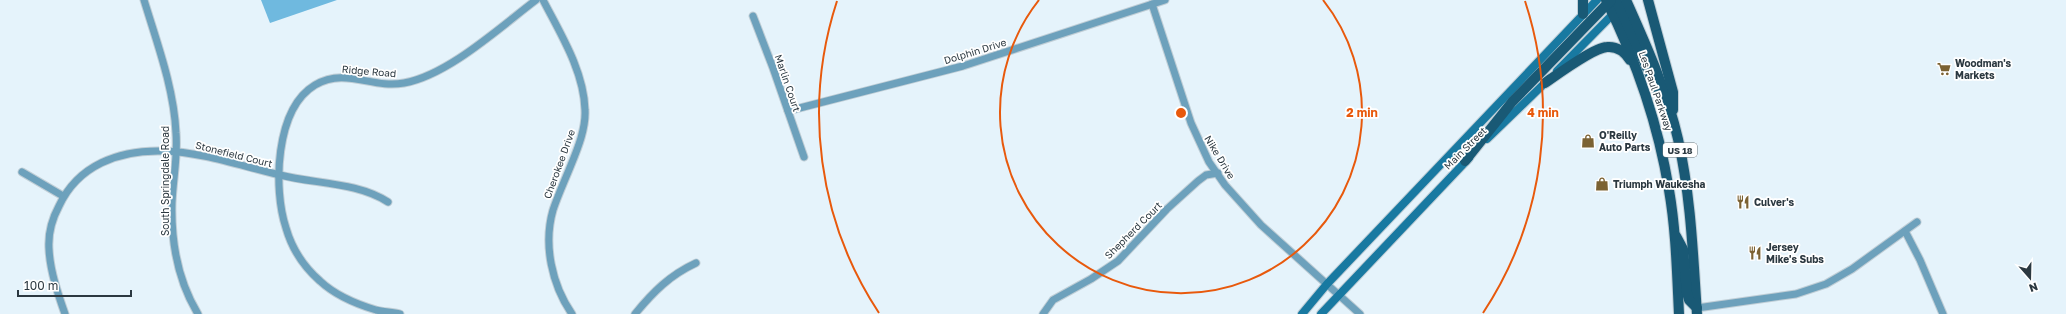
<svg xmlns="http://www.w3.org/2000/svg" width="2066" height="314" font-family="'Golos Text',sans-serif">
	<rect width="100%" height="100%" fill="#e5f3fb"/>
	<polygon fill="#6fb9df" points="261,0 337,0 270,23"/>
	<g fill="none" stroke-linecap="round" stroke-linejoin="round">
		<g stroke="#c0ced6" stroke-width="9">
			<g id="minor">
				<path d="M144,0C157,43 174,88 176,133C178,156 173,179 172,203C171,241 178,281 198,314"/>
				<path d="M543,0C560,33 584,71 585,110C586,128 578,148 571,165C565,180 558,195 553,210C543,245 552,285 572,314"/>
				<polyline points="1152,4 1191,123 1209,162 1225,185 1261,225 1360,314"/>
				<polyline points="753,16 773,68 804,157"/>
				<polyline points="788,111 963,66 1165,0"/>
				<polyline points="22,172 63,196"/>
				<polyline points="1905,231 1920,260 1943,314"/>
				<polyline points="1697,308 1796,294 1826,284 1852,269 1917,222"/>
				<path d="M65,314C58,294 50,271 49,249C48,234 52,219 59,206C78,165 119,150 162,151C203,152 241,166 280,175C315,184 357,182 388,202"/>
				<path d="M400,314C392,312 384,312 376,310C356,304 336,296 320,281C304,267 292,249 286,228C273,189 275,109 315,85C346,67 372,89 404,83C448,75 499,28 536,0"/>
				<path d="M635,314C653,292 670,275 696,263"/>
				<polyline points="1043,314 1053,300 1091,279 1118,261 1167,209 1198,181 1206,175 1218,173"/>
			</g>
		</g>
		<g stroke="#c0ced6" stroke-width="10">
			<g id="secondary">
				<polyline points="1557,71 1616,11"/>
				<polyline points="1487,139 1549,79"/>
				<polyline points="1302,314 1327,284 1597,0"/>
				<polyline points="1321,314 1469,158"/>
			</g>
		</g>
		<g stroke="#c0ced6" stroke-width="12">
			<g id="primary">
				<path d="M1606,0C1636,60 1658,123 1669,190C1676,230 1677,273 1679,314"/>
				<polyline points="1616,0 1657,90"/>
				<path d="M1626,0C1646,45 1667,91 1678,139C1691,197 1693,255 1697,314"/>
				<polyline points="1648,0 1673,92 1673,110"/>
				<polyline points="1583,14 1583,0"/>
				<path d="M1545,83C1558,74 1593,48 1607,47C1617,46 1625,52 1630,60"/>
				<polyline points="1465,161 1512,102 1611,0"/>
				<polyline points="1676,236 1683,249 1687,293 1689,300 1697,308"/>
			</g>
		</g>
		<use href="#minor" stroke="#6da1bc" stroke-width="7"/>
		<use href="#secondary" stroke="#1879a1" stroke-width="8"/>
		<use href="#primary" stroke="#195975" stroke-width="10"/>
	</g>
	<g fill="none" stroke="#e8590c" stroke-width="2">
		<path d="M1323 0A181 181 0 1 1 1039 0"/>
		<path d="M879 313A362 362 0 0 1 837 1M1525 1A362 362 0 0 1 1483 313"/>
	</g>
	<defs>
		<g id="supermarket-bare" transform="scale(1.08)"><path d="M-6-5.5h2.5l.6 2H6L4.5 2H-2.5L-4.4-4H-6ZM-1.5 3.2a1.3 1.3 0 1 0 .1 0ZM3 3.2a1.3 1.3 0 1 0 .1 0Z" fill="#7b6233" stroke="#fff" stroke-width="2.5" paint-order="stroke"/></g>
		<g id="shop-bare" transform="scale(1.08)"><path d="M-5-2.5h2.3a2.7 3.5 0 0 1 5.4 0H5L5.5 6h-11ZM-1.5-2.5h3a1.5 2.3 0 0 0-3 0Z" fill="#7b6233" stroke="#fff" stroke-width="2.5" paint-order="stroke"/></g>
		<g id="restaurant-bare" transform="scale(1.08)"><path d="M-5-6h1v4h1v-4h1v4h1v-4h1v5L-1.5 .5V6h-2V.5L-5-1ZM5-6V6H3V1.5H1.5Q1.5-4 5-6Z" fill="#7b6233" stroke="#fff" stroke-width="2.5" paint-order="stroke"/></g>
	</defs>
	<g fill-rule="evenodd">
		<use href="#supermarket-bare" x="1944" y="69"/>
		<use href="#shop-bare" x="1588" y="141"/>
		<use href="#shop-bare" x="1602" y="184"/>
		<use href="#restaurant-bare" x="1743" y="202"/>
		<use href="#restaurant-bare" x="1755" y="253"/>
	</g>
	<g text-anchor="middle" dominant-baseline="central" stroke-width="3.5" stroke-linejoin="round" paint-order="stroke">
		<rect fill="#fff" stroke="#6b7479" stroke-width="1" x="1663" y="143" width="34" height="14" rx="3"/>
		<g font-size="9" font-weight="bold" fill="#2b3840">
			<text x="1680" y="150">US 18</text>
		</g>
		<g font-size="10" fill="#2b3840" stroke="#fff">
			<text transform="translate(975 51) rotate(-17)">Dolphin Drive</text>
			<text transform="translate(369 71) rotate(5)">Ridge Road</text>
			<text transform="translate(788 83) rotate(71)">Marlin Court</text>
			<text transform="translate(1656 91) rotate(71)">Les Paul Parkway</text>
			<text transform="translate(1465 148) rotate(-45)">Main Street</text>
			<text transform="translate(234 154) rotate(14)">Stonefield Court</text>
			<text transform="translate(1220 157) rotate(59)">Nike Drive</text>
			<text transform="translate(559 164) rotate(-70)">Cherokee Drive</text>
			<text transform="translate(165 181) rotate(-90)">South Springdale Road</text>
			<text transform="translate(1133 230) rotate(-45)">Shepherd Court</text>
		</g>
		<g font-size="10" font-weight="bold" fill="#2b3840" stroke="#fff" text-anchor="start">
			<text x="1955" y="63">Woodman's<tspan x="1955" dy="12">Markets</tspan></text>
			<text x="1599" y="135">O'Reilly<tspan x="1599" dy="12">Auto Parts</tspan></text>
			<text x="1613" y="184">Triumph Waukesha</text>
			<text x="1754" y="202">Culver's</text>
			<text x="1766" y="247">Jersey<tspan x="1766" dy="12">Mike's Subs</tspan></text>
		</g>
	</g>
	<circle cx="1181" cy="113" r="6" fill="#e8590c" stroke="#fff" stroke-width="2"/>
	<g font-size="12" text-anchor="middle" font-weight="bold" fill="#e8590c" stroke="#fff" stroke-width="3.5" stroke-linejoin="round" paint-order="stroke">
		<text x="1362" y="117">2 min</text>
		<text x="1543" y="117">4 min</text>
	</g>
	<g transform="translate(2030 278) rotate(160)" stroke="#ffffff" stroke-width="3" paint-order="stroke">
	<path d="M0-3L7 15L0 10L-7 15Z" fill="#2b3840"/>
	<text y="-6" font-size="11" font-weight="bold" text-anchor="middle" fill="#2b3840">N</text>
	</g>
	<path d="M18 290v6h113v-6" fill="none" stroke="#2b3840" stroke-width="2"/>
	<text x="24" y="290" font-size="12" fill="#2b3840" stroke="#ffffff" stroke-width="3" paint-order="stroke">100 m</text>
</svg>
